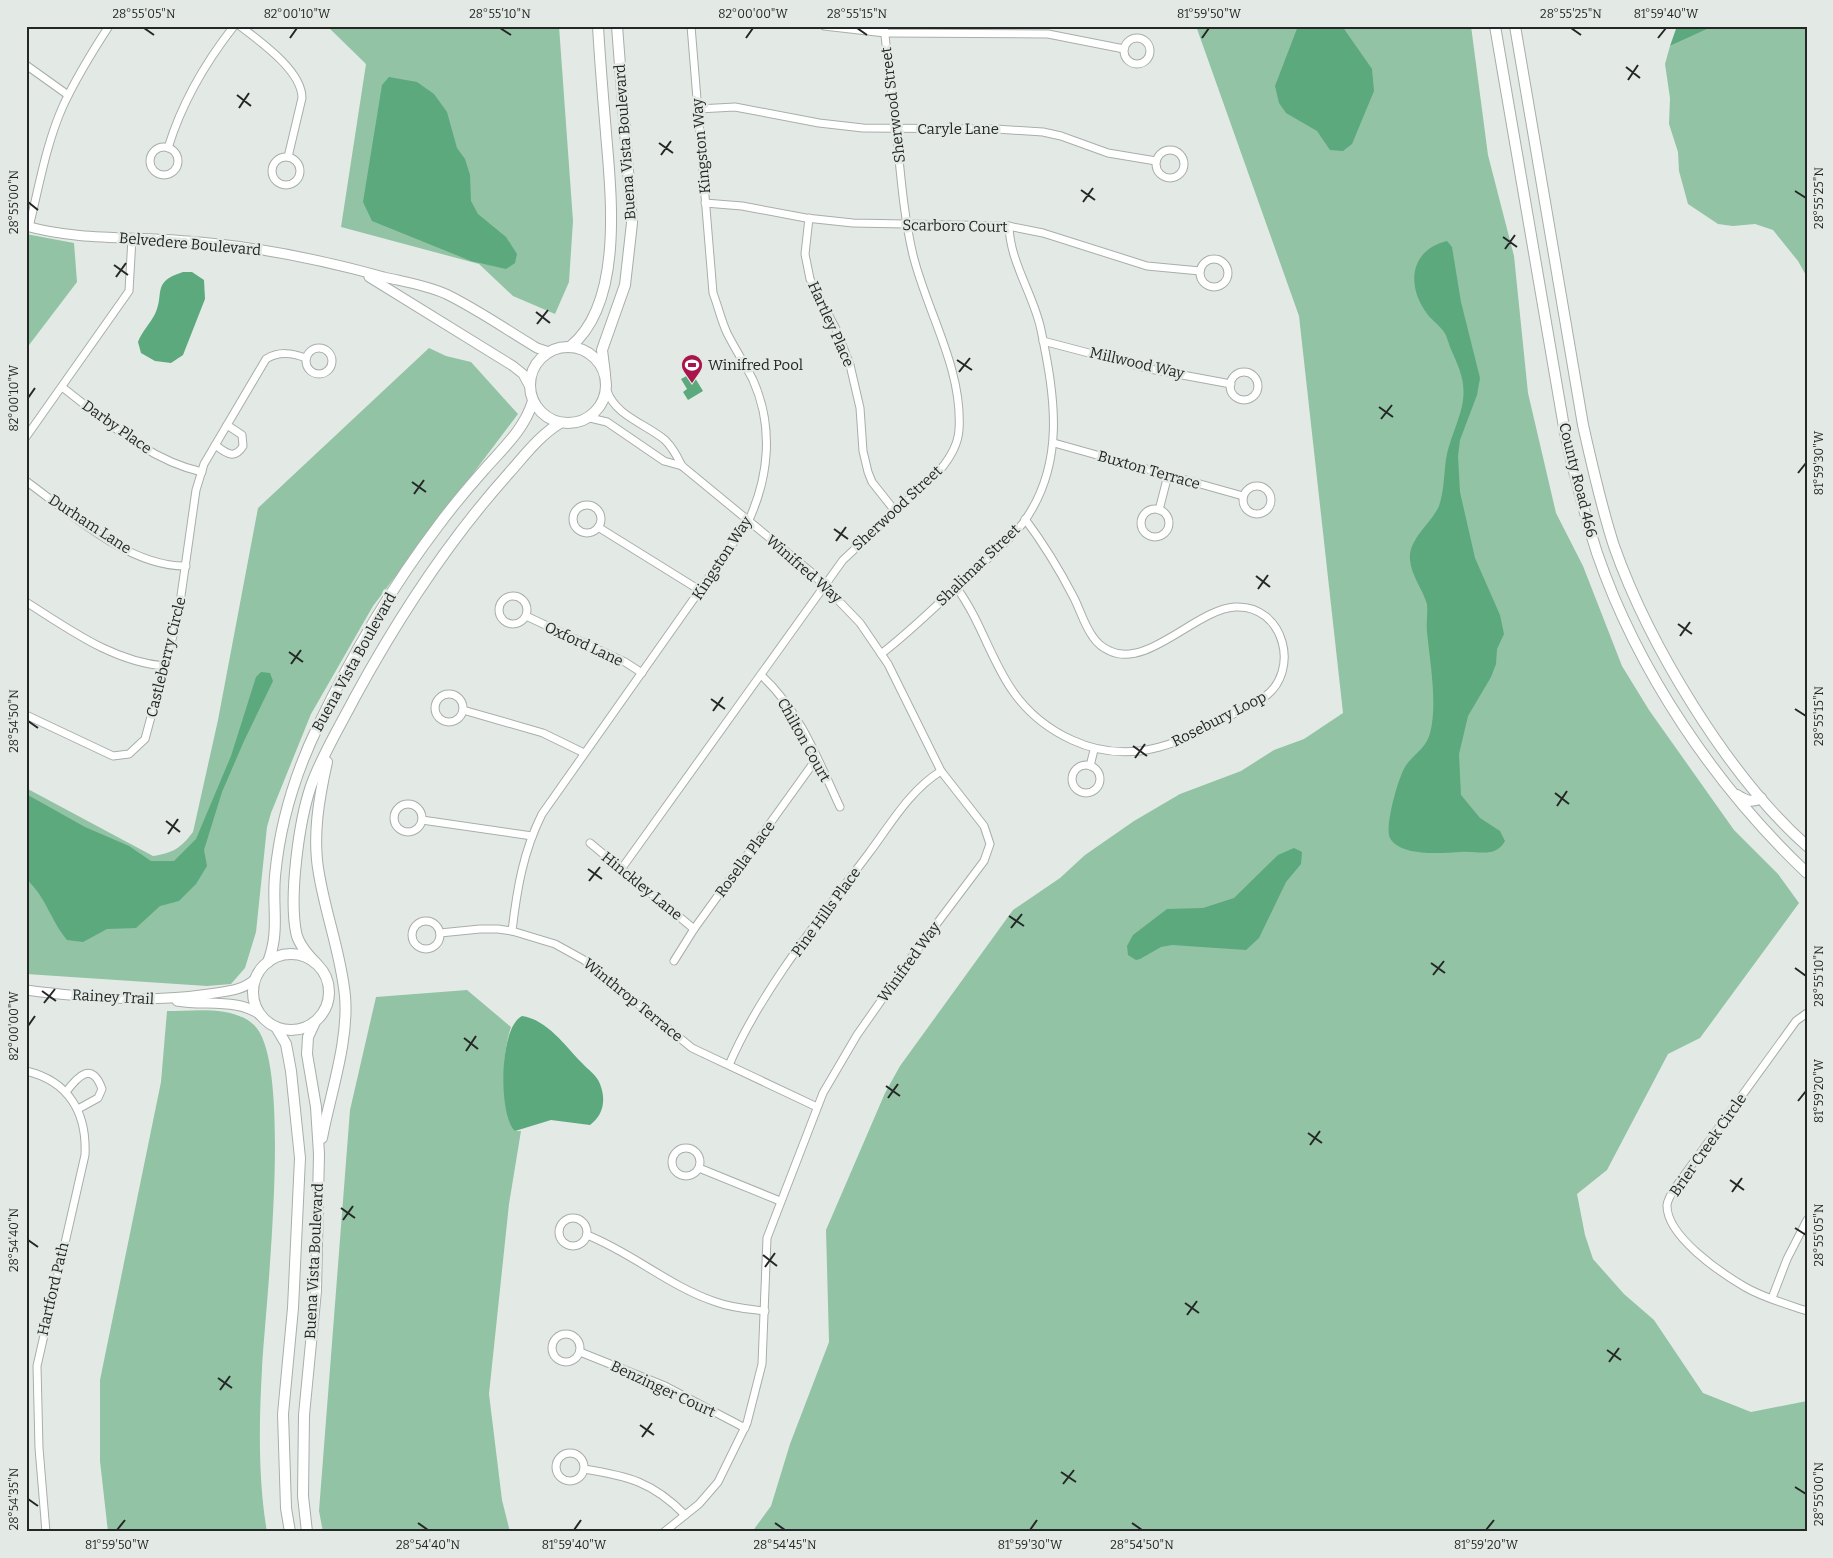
<svg xmlns="http://www.w3.org/2000/svg" width="1833" height="1558" font-family="Bitter,serif">
	<rect width="100%" height="100%" fill="#e3eae5"/>
	<g fill="#92c3a5">
		<polygon points="327,26 559,26 573,221 569,282 555,314 513,296 479,264 341,227 366,64"/>
		<polygon points="1196,26 1471,26 1488,155 1514,256 1528,393 1556,513 1583,566 1622,666 1649,710 1734,830 1778,874 1799,903 1700,1038 1668,1054 1607,1170 1577,1194 1585,1235 1593,1259 1624,1294 1654,1320 1703,1393 1751,1412 1807,1401 1807,1532 752,1532 771,1506 790,1444 829,1342 826,1230 885,1093 900,1066 1013,910 1060,878 1085,855 1134,821 1180,794 1241,771 1274,750 1304,739 1343,713 1299,316"/>
		<polygon points="1714,26 1807,26 1807,277 1798,261 1773,230 1755,224 1733,226 1718,224 1688,204 1679,171 1678,152 1669,124 1670,98 1665,64 1670,46"/>
		<polygon points="26,234 74,243 77,282 26,349"/>
		<path d="M429,348L446,356L471,362L518,414L373,606L311,714L271,813L267,827L256,932L245,968L231,984L207,986L26,974V788L153,856C173,853 181,848 193,832L218,720L258,508Z"/>
		<path d="M467,990L511,1027C499,1066 505,1093 515,1131H521L509,1204L489,1394L502,1500L510,1532H323L319,1511L350,1110L376,997Z"/>
		<path d="M167,1011C194,1011 233,1005 254,1025C294,1062 265,1309 262,1369C259,1422 258,1479 267,1532H108L100,1461V1380L161,1082Z"/>
	</g>
	<g fill="#5ba97c">
		<polygon points="1298,26 1342,26 1372,69 1374,91 1352,144 1343,151 1330,150 1317,131 1286,113 1279,103 1275,86"/>
		<polygon points="1677,26 1714,26 1670,46"/>
		<polygon points="389,77 417,82 434,94 447,112 457,148 465,159 470,175 471,201 478,214 506,237 517,254 515,263 506,269 471,261 372,221 363,202 382,85"/>
		<path d="M1447,241L1452,247L1461,302L1480,378L1477,395L1460,440L1458,456L1460,492L1475,558L1500,615L1504,634L1497,649L1496,664L1491,677L1468,716L1459,754L1461,795L1480,818L1500,831L1505,841C1495,859 1478,850 1460,852C1443,853 1400,857 1390,838C1384,828 1399,773 1407,764C1418,750 1427,748 1431,729C1437,700 1430,662 1427,632C1426,623 1428,613 1427,604C1423,590 1411,575 1410,560C1408,539 1431,524 1439,506C1444,492 1444,474 1446,459C1449,441 1458,424 1462,406C1467,382 1459,368 1450,347C1448,342 1447,336 1444,332C1440,326 1433,321 1428,315C1406,287 1409,250 1447,241Z"/>
		<path d="M183,272H192L204,280L205,299L183,355L171,363L155,361L141,353L138,342C142,331 150,324 155,314C165,293 151,282 183,272Z"/>
		<polygon points="692,373 703,391 688,400 683,392 687,389 681,379"/>
		<path d="M261,672L270,673L273,681L244,741L222,792L204,850L207,866L196,884L179,901L160,906L136,928L107,929L83,942L67,940C51,921 45,895 26,879V794L85,827L129,846L151,861H174L196,839L231,756L256,677Z"/>
		<polygon points="1294,848 1302,852 1301,864 1286,882 1259,938 1246,950 1172,945 1161,947 1140,959 1136,960 1128,955 1127,946 1133,935 1167,909 1203,908 1234,898 1278,855"/>
		<path d="M522,1016C548,1020 565,1046 582,1063C588,1070 597,1075 600,1084C606,1099 604,1115 590,1125L551,1120L515,1131C498,1115 499,1027 522,1016Z"/>
	</g>
	<g fill="none" stroke-linecap="round" stroke-linejoin="round">
		<g stroke="#a8aeaa" stroke-width="9">
			<g id="minor">
				<path d="M240,26C261,42 302,71 302,98L288,157"/>
				<polyline points="824,26 885,33 1048,34 1124,49"/>
				<circle cx="1137" cy="51" r="13"/>
				<polyline points="26,65 68,95"/>
				<polyline points="698,109 735,107 819,123 863,128 996,129 1043,132 1061,136 1108,153 1156,161"/>
				<circle cx="164" cy="161" r="14"/>
				<path d="M168,148C182,102 205,63 234,26"/>
				<circle cx="1170" cy="164" r="14"/>
				<circle cx="286" cy="171" r="14"/>
				<polyline points="705,203 742,206 806,218 853,223 1008,226 1043,233 1147,266 1200,271"/>
				<polyline points="809,218 805,254 810,279 836,329 850,365 860,408 863,451 868,472 872,482 895,511"/>
				<path d="M29,227C39,187 46,144 63,106C76,78 92,52 109,26"/>
				<circle cx="1214" cy="273" r="14"/>
				<polyline points="1043,341 1150,369 1231,384"/>
				<circle cx="319" cy="361" r="13"/>
				<circle cx="1244" cy="386" r="14"/>
				<path d="M62,387C105,420 148,460 202,472"/>
				<path d="M607,391C616,416 646,424 665,440C673,448 677,456 682,466L811,572L860,623L888,664L941,771L984,826L990,844L984,861L911,958L857,1035L823,1093L767,1238L762,1364L747,1423L718,1482L699,1504L664,1532"/>
				<polyline points="590,418 607,422 664,461 682,466"/>
				<polyline points="26,437 129,291 132,238"/>
				<polyline points="1054,443 1243,496"/>
				<path d="M215,445C225,452 234,461 243,446L242,435L227,425"/>
				<path d="M26,481C70,513 129,567 186,566"/>
				<circle cx="1257" cy="500" r="14"/>
				<circle cx="587" cy="519" r="14"/>
				<circle cx="1155" cy="523" r="14"/>
				<polyline points="1159,510 1168,475"/>
				<polyline points="598,527 701,591"/>
				<path d="M956,587C980,619 990,658 1012,690C1027,712 1048,729 1072,740C1143,773 1202,730 1263,698C1302,672 1284,604 1235,607C1197,609 1147,669 1110,651C1103,648 1097,643 1093,637C1084,625 1080,609 1073,596C1059,569 1043,543 1025,519"/>
				<circle cx="513" cy="610" r="14"/>
				<path d="M26,602C69,629 113,662 165,666"/>
				<polyline points="526,616 625,662 642,673"/>
				<path d="M881,654C911,631 938,604 966,578C985,560 1007,544 1023,523C1066,464 1055,397 1041,330C1034,295 1010,263 1009,226"/>
				<path d="M762,676C800,711 819,762 840,807"/>
				<circle cx="449" cy="708" r="14"/>
				<polyline points="463,710 543,733 584,753"/>
				<path d="M26,715L113,756L129,754L145,739L178,617L196,490L204,464L266,359C279,351 292,353 306,358"/>
				<circle cx="1086" cy="779" r="14"/>
				<polyline points="1090,766 1094,750"/>
				<circle cx="408" cy="818" r="14"/>
				<polyline points="422,820 532,836"/>
				<polyline points="590,843 694,929"/>
				<path d="M622,868L843,560L940,470C950,458 958,445 959,430C963,369 927,312 913,255C904,217 901,178 897,139C893,101 888,64 884,26"/>
				<circle cx="426" cy="935" r="14"/>
				<path d="M512,931C517,889 523,852 542,814L748,522C769,477 774,427 753,380C745,364 735,349 727,333C721,320 718,306 713,293L691,26"/>
				<polyline points="440,933 480,929 498,929 512,931 555,944 584,960 692,1048 817,1107"/>
				<polyline points="674,961 694,929 817,758"/>
				<path d="M1807,1013L1796,1021L1675,1188C1672,1193 1668,1198 1667,1205C1666,1236 1721,1273 1745,1287C1764,1298 1786,1304 1807,1311"/>
				<path d="M729,1065C760,992 821,917 869,853C890,825 910,790 941,771"/>
				<path d="M26,1071C69,1081 87,1113 85,1155L37,1366L39,1448L46,1532"/>
				<path d="M66,1092C78,1076 92,1061 102,1089L98,1098L78,1109"/>
				<circle cx="686" cy="1162" r="14"/>
				<polyline points="699,1168 780,1201"/>
				<circle cx="573" cy="1232" r="14"/>
				<path d="M587,1235C633,1253 670,1287 716,1302C732,1308 748,1309 765,1311"/>
				<polyline points="1772,1298 1787,1259 1807,1220"/>
				<circle cx="566" cy="1348" r="14"/>
				<polyline points="580,1352 665,1386 745,1428"/>
				<circle cx="570" cy="1467" r="14"/>
				<path d="M584,1469C628,1476 653,1482 685,1515"/>
			</g>
		</g>
		<g stroke="#a8aeaa" stroke-width="11">
			<g id="tertiary">
				<path d="M26,226C79,241 134,236 188,241C254,246 319,259 384,277C405,282 426,285 446,294C477,309 507,330 537,348L549,352"/>
				<polyline points="369,277 513,366 523,374 530,387"/>
				<path d="M26,990C87,998 148,1003 209,994C227,991 242,991 255,979"/>
				<path d="M177,1001C204,1006 239,998 260,1015"/>
			</g>
		</g>
		<g stroke="#a8aeaa" stroke-width="12">
			<g id="secondary">
				<path d="M1495,26L1565,433C1574,473 1584,513 1597,553C1638,672 1716,787 1807,873"/>
				<path d="M1515,26L1583,425C1592,465 1601,506 1614,546C1649,645 1728,776 1807,846"/>
				<circle cx="568" cy="385" r="38"/>
				<path d="M570,347C624,303 611,194 606,133C603,97 600,62 598,26"/>
				<polyline points="605,374 602,350 625,285 632,223 617,26"/>
				<path d="M1737,795C1746,801 1752,803 1761,798"/>
				<circle cx="291" cy="992" r="38"/>
				<path d="M268,962C280,931 272,908 275,876C280,822 295,773 319,724C352,655 391,588 438,526C452,507 467,489 483,471C503,448 524,430 533,401"/>
				<path d="M316,963C308,955 298,944 296,932C289,895 299,821 311,786C322,755 340,726 355,697C398,618 448,541 509,473C525,455 539,436 560,423"/>
				<polyline points="276,1027 286,1044 291,1071 300,1158 293,1308 283,1414 286,1508 290,1532"/>
				<path d="M322,1138C330,1095 349,1041 345,996C341,954 326,916 319,874C312,837 319,798 327,762"/>
				<polyline points="307,1532 303,1496 304,1415 316,1291 319,1154 316,1107 307,1054 308,1037 315,1022"/>
			</g>
		</g>
		<use href="#minor" stroke="#fff" stroke-width="7"/>
		<use href="#tertiary" stroke="#fff" stroke-width="9"/>
		<use href="#secondary" stroke="#fff" stroke-width="10"/>
	</g>
	<path fill="none" stroke="#252726" stroke-width="2" d="M144,28L154,35M500,28L511,35M857,28L867,35M1571,28L1581,35M290,38L297,28M746,38L753,28M1202,38L1209,28M1658,38L1666,28M1626,67L1640,78M1628,80L1638,65M237,95L251,106M239,108L249,93M659,143L673,153M661,155L671,141M1081,190L1095,200M1795,191L1806,198M28,202L38,210M1083,202L1093,188M1503,237L1517,247M1505,249L1515,235M114,265L128,275M116,277L126,263M536,312L550,323M537,324L548,310M957,360L972,370M959,372L970,358M28,398L35,388M1379,407L1393,417M1381,419L1392,405M1798,473L1806,463M412,482L426,492M414,494L424,480M834,529L848,539M836,541L846,527M1256,576L1270,587M1258,589L1268,575M1678,624L1692,634M1680,636L1690,622M289,652L303,662M291,664L301,650M711,699L725,709M1795,709L1806,716M713,711L723,697M28,721L38,728M1133,746L1147,756M1135,758L1145,744M1555,793L1569,804M1557,806L1567,791M166,821L180,832M168,834L178,819M588,869L602,879M589,881L600,867M1009,916L1024,926M1011,928L1022,914M1431,963L1445,973M1795,968L1806,976M1433,975L1444,961M42,991L56,1001M44,1003L55,989M28,1026L35,1016M464,1038L478,1049M466,1051L476,1036M886,1086L900,1096M888,1098L898,1084M1798,1101L1806,1091M1308,1133L1322,1143M1310,1145L1320,1131M1730,1180L1744,1190M1732,1192L1742,1178M341,1208L355,1218M343,1220L353,1206M1795,1228L1806,1235M28,1240L38,1247M763,1255L777,1266M765,1267L775,1253M1185,1303L1199,1313M1187,1315L1197,1301M1607,1350L1621,1360M1609,1362L1619,1348M218,1378L232,1388M220,1390L230,1376M640,1425L654,1435M642,1437L652,1423M1061,1472L1076,1482M1063,1484L1074,1470M1795,1487L1806,1494M28,1499L38,1506M418,1523L428,1530M775,1523L785,1530M1132,1523L1142,1530M117,1530L125,1520M574,1530L581,1520M1030,1530L1037,1520M1486,1530L1494,1520"/>
	<defs>
		<g id="stadium-pin" transform="scale(1.125)"><path d="M0 17L-7.5 6A9.5 9.5 0 1 1 7.5 6Z" fill="#a8154c" stroke="#e3eae5"/><path d="M0-5a6.5 5 0 1 0 0 10a6.5 5 0 1 0 0-10ZM-3.5-1.8h7v3.6h-7Z" fill="#fff"/></g>
	</defs>
	<g fill-rule="evenodd">
		<use href="#stadium-pin" x="692" y="365"/>
	</g>
	<g text-anchor="middle" dominant-baseline="central" stroke-width="5" stroke-linejoin="round" paint-order="stroke">
		<g font-size="15" fill="#252726" stroke="#e3eae5">
			<text transform="translate(893 105) rotate(-97)">Sherwood Street</text>
			<text x="958" y="129">Caryle Lane</text>
			<text transform="translate(625 142) rotate(-94)">Buena Vista Boulevard</text>
			<text transform="translate(701 146) rotate(-95)">Kingston Way</text>
			<text transform="translate(955 226) rotate(1)">Scarboro Court</text>
			<text transform="translate(190 244) rotate(5)">Belvedere Boulevard</text>
			<text transform="translate(831 324) rotate(66)">Hartley Place</text>
			<text transform="translate(1137 363) rotate(13)">Millwood Way</text>
			<text transform="translate(117 427) rotate(35)">Darby Place</text>
			<text transform="translate(1149 470) rotate(16)">Buxton Terrace</text>
			<text transform="translate(1578 480) rotate(76)">County Road 466</text>
			<text transform="translate(897 508) rotate(-43)">Sherwood Street</text>
			<text transform="translate(90 524) rotate(33)">Durham Lane</text>
			<text transform="translate(722 558) rotate(-57)">Kingston Way</text>
			<text transform="translate(978 565) rotate(-44)">Shalimar Street</text>
			<text transform="translate(804 569) rotate(41)">Winifred Way</text>
			<text transform="translate(584 644) rotate(25)">Oxford Lane</text>
			<text transform="translate(166 657) rotate(-76)">Castleberry Circle</text>
			<text transform="translate(354 662) rotate(-61)">Buena Vista Boulevard</text>
			<text transform="translate(1219 719) rotate(-27)">Rosebury Loop</text>
			<text transform="translate(804 740) rotate(61)">Chilton Court</text>
			<text transform="translate(745 859) rotate(-54)">Rosella Place</text>
			<text transform="translate(642 886) rotate(39)">Hinckley Lane</text>
			<text transform="translate(826 912) rotate(-54)">Pine Hills Place</text>
			<text transform="translate(909 962) rotate(-54)">Winifred Way</text>
			<text transform="translate(113 997) rotate(3)">Rainey Trail</text>
			<text transform="translate(633 1000) rotate(39)">Winthrop Terrace</text>
			<text transform="translate(1708 1145) rotate(-55)">Brier Creek Circle</text>
			<text transform="translate(314 1261) rotate(-87)">Buena Vista Boulevard</text>
			<text transform="translate(53 1289) rotate(-77)">Hartford Path</text>
			<text transform="translate(663 1389) rotate(25)">Benzinger Court</text>
		</g>
		<g font-size="15" fill="#252726" stroke="#e3eae5" text-anchor="start">
			<text x="708" y="365">Winifred Pool</text>
		</g>
	</g>
	<rect width="1833" height="1558" fill="none" stroke="#e3eae5" stroke-width="55"/>
	<rect x="28" y="28" width="1778" height="1502" fill="none" stroke="#252726" stroke-width="2"/>
	<g font-size="12" text-anchor="middle" fill="#252726">
		<text x="144" y="18">28°55'05"N</text>
		<text x="297" y="18">82°00'10"W</text>
		<text x="500" y="18">28°55'10"N</text>
		<text x="753" y="18">82°00'00"W</text>
		<text x="857" y="18">28°55'15"N</text>
		<text x="1209" y="18">81°59'50"W</text>
		<text x="1571" y="18">28°55'25"N</text>
		<text x="1666" y="18">81°59'40"W</text>
		<text transform="translate(1819 198) rotate(-90)" y="4">28°55'25"N</text>
		<text transform="translate(14 202) rotate(-90)" y="4">28°55'00"N</text>
		<text transform="translate(14 398) rotate(-90)" y="4">82°00'10"W</text>
		<text transform="translate(1819 463) rotate(-90)" y="4">81°59'30"W</text>
		<text transform="translate(1819 716) rotate(-90)" y="4">28°55'15"N</text>
		<text transform="translate(14 721) rotate(-90)" y="4">28°54'50"N</text>
		<text transform="translate(1819 976) rotate(-90)" y="4">28°55'10"N</text>
		<text transform="translate(14 1026) rotate(-90)" y="4">82°00'00"W</text>
		<text transform="translate(1819 1091) rotate(-90)" y="4">81°59'20"W</text>
		<text transform="translate(1819 1235) rotate(-90)" y="4">28°55'05"N</text>
		<text transform="translate(14 1240) rotate(-90)" y="4">28°54'40"N</text>
		<text transform="translate(1819 1494) rotate(-90)" y="4">28°55'00"N</text>
		<text transform="translate(14 1499) rotate(-90)" y="4">28°54'35"N</text>
		<text x="117" y="1549">81°59'50"W</text>
		<text x="428" y="1549">28°54'40"N</text>
		<text x="574" y="1549">81°59'40"W</text>
		<text x="785" y="1549">28°54'45"N</text>
		<text x="1030" y="1549">81°59'30"W</text>
		<text x="1142" y="1549">28°54'50"N</text>
		<text x="1486" y="1549">81°59'20"W</text>
	</g>
</svg>
